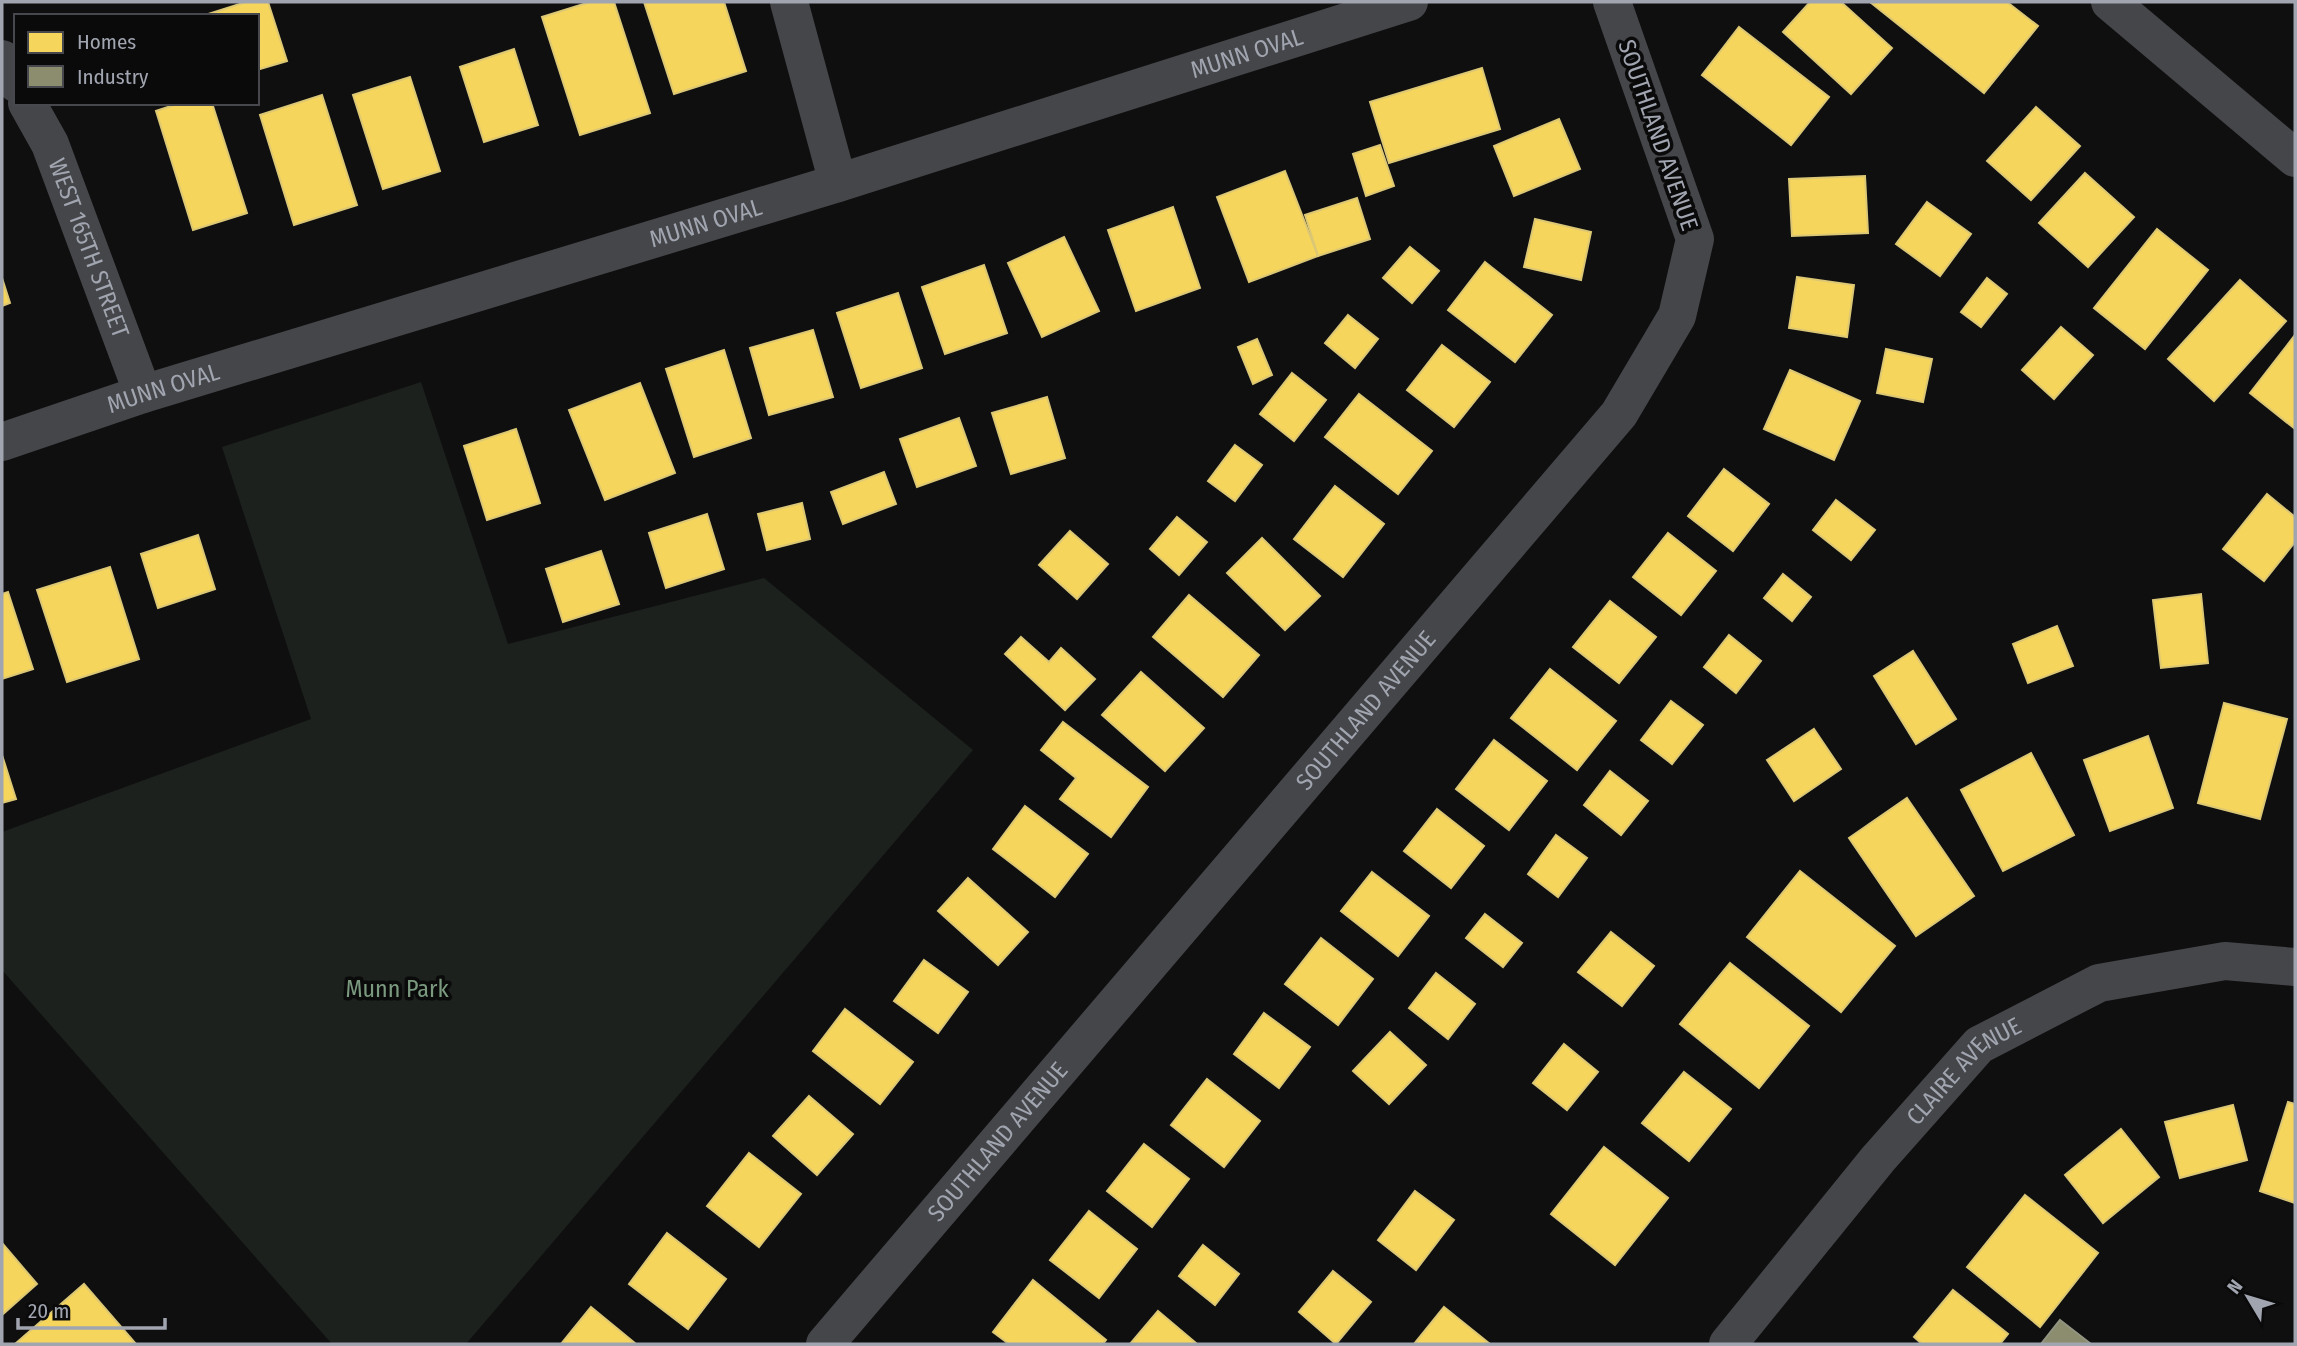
<svg xmlns="http://www.w3.org/2000/svg" width="2297" height="1346" font-family="'Fira Sans Condensed',sans-serif">
	<rect width="100%" height="100%" fill="#0f0f10"/>
	<polygon fill="#1c211d" points="421,382 508,644 764,578 973,750 466,1344 332,1344 2,970 2,832 311,719 222,447"/>
	<g fill="#f6d55c" stroke="#dcc775" stroke-width="2">
		<polygon points="246,2 268,2 287,61 257,70 257,16 202,16"/>
		<polygon points="590,2 614,2 650,113 580,135 542,17"/>
		<polygon points="644,2 724,2 746,71 674,94"/>
		<polygon points="1810,2 1841,2 1892,48 1851,94 1783,32"/>
		<polygon points="1870,2 2007,2 2038,26 1984,93"/>
		<polygon points="1739,27 1829,97 1791,145 1702,75"/>
		<polygon points="514,49 538,125 484,142 460,67"/>
		<polygon points="1482,68 1500,129 1389,163 1370,102"/>
		<polygon points="410,77 440,171 383,189 353,95"/>
		<polygon points="322,95 357,205 294,225 260,115"/>
		<polygon points="180,103 212,103 247,213 193,230 156,111"/>
		<polygon points="2036,107 2080,146 2031,200 1987,161"/>
		<polygon points="1559,119 1580,169 1514,196 1494,146"/>
		<polygon points="1380,145 1394,186 1366,196 1353,154"/>
		<polygon points="1285,171 1318,256 1249,282 1217,197"/>
		<polygon points="2085,173 2134,217 2088,267 2039,223"/>
		<polygon points="1865,176 1868,233 1792,236 1789,179"/>
		<polygon points="1357,198 1370,239 1318,256 1305,215"/>
		<polygon points="1927,202 1971,234 1940,276 1896,244"/>
		<polygon points="1173,207 1200,288 1136,311 1108,230"/>
		<polygon points="1535,219 1591,232 1581,280 1524,267"/>
		<polygon points="2157,229 2208,270 2145,349 2094,308"/>
		<polygon points="1064,237 1099,311 1042,337 1008,263"/>
		<polygon points="1410,247 1439,271 1412,303 1383,278"/>
		<polygon points="1485,262 1552,315 1515,362 1448,310"/>
		<polygon points="984,265 1007,333 945,354 922,287"/>
		<polygon points="1797,277 1854,285 1847,337 1789,328"/>
		<polygon points="2,278 10,303 2,306"/>
		<polygon points="1987,278 2007,294 1981,327 1961,312"/>
		<polygon points="2240,280 2286,321 2214,401 2168,359"/>
		<polygon points="898,293 922,368 861,388 837,313"/>
		<polygon points="1348,315 1378,339 1355,368 1325,343"/>
		<polygon points="2061,327 2093,355 2054,399 2022,370"/>
		<polygon points="813,330 833,397 769,415 750,348"/>
		<polygon points="2295,335 2295,429 2250,393"/>
		<polygon points="1257,339 1272,375 1253,384 1238,347"/>
		<polygon points="1442,345 1490,382 1454,427 1407,390"/>
		<polygon points="1886,349 1932,359 1923,402 1877,393"/>
		<polygon points="724,350 751,438 694,457 666,369"/>
		<polygon points="1790,370 1860,401 1834,460 1764,429"/>
		<polygon points="1292,373 1326,400 1294,441 1260,414"/>
		<polygon points="640,383 675,473 605,500 569,410"/>
		<polygon points="1359,394 1432,451 1398,494 1325,437"/>
		<polygon points="1047,397 1065,458 1011,474 992,413"/>
		<polygon points="959,418 976,466 917,487 900,439"/>
		<polygon points="516,429 540,503 487,520 464,446"/>
		<polygon points="1235,445 1262,465 1235,501 1208,481"/>
		<polygon points="1724,469 1769,504 1733,551 1688,516"/>
		<polygon points="884,472 896,504 843,524 831,492"/>
		<polygon points="1335,486 1384,524 1343,577 1294,539"/>
		<polygon points="2267,494 2295,517 2295,542 2264,581 2223,549"/>
		<polygon points="1836,500 1875,530 1851,560 1813,530"/>
		<polygon points="802,503 810,539 767,550 758,514"/>
		<polygon points="707,514 724,569 666,588 649,533"/>
		<polygon points="1177,517 1207,542 1179,575 1150,549"/>
		<polygon points="1070,531 1108,564 1077,599 1039,565"/>
		<polygon points="1668,533 1716,571 1681,615 1633,577"/>
		<polygon points="198,535 215,589 158,608 141,554"/>
		<polygon points="1262,538 1320,596 1285,630 1227,573"/>
		<polygon points="601,551 619,604 563,622 546,569"/>
		<polygon points="110,567 139,659 67,682 37,590"/>
		<polygon points="1783,574 1811,597 1792,621 1764,598"/>
		<polygon points="8,592 33,669 2,679 2,594"/>
		<polygon points="2201,594 2208,663 2161,668 2153,600"/>
		<polygon points="1189,595 1259,655 1223,697 1153,637"/>
		<polygon points="1610,601 1656,637 1619,683 1573,647"/>
		<polygon points="2057,626 2073,666 2028,683 2013,644"/>
		<polygon points="1729,635 1761,661 1736,693 1704,667"/>
		<polygon points="1021,637 1049,662 1061,648 1095,679 1065,710 1005,654"/>
		<polygon points="1913,651 1956,719 1916,744 1874,676"/>
		<polygon points="1550,669 1616,721 1577,770 1511,718"/>
		<polygon points="1141,672 1204,728 1165,771 1102,715"/>
		<polygon points="1671,701 1703,725 1672,764 1641,740"/>
		<polygon points="2224,703 2287,719 2260,819 2198,803"/>
		<polygon points="1063,722 1148,787 1111,837 1060,799 1076,778 1041,750"/>
		<polygon points="1814,729 1841,769 1794,801 1767,760"/>
		<polygon points="2148,736 2173,808 2110,831 2084,760"/>
		<polygon points="1494,740 1547,781 1509,830 1456,789"/>
		<polygon points="2031,753 2074,835 2003,871 1961,790"/>
		<polygon points="2,755 16,799 2,803"/>
		<polygon points="1610,771 1648,801 1621,835 1584,805"/>
		<polygon points="1907,798 1974,896 1916,936 1849,838"/>
		<polygon points="1025,806 1088,854 1055,897 993,849"/>
		<polygon points="1437,809 1484,846 1451,888 1404,851"/>
		<polygon points="1556,835 1587,858 1558,897 1528,874"/>
		<polygon points="1800,871 1895,946 1841,1012 1747,937"/>
		<polygon points="1372,872 1429,916 1398,956 1341,911"/>
		<polygon points="968,878 1028,932 998,965 938,911"/>
		<polygon points="1485,914 1522,943 1503,967 1466,938"/>
		<polygon points="1611,932 1654,966 1622,1006 1578,972"/>
		<polygon points="1321,938 1373,979 1338,1025 1285,984"/>
		<polygon points="924,960 968,992 938,1033 894,1001"/>
		<polygon points="1730,963 1809,1026 1759,1088 1680,1024"/>
		<polygon points="1436,973 1475,1004 1448,1039 1409,1008"/>
		<polygon points="845,1009 913,1062 880,1104 813,1051"/>
		<polygon points="1264,1013 1310,1047 1279,1088 1234,1054"/>
		<polygon points="1390,1032 1426,1065 1389,1104 1353,1071"/>
		<polygon points="1564,1044 1598,1072 1567,1110 1533,1083"/>
		<polygon points="1684,1072 1731,1109 1689,1161 1642,1123"/>
		<polygon points="1207,1079 1260,1121 1224,1167 1171,1125"/>
		<polygon points="809,1096 853,1134 817,1175 773,1136"/>
		<polygon points="2288,1102 2295,1104 2295,1203 2260,1191"/>
		<polygon points="2233,1105 2247,1160 2180,1178 2165,1122"/>
		<polygon points="2121,1129 2159,1177 2103,1223 2065,1175"/>
		<polygon points="1144,1144 1189,1179 1152,1227 1107,1191"/>
		<polygon points="1604,1147 1668,1198 1615,1265 1551,1214"/>
		<polygon points="749,1153 801,1194 759,1247 707,1206"/>
		<polygon points="1415,1191 1454,1220 1416,1270 1378,1240"/>
		<polygon points="2025,1195 2098,1253 2040,1327 1967,1267"/>
		<polygon points="1089,1211 1137,1249 1099,1298 1050,1260"/>
		<polygon points="667,1233 726,1279 688,1329 629,1284"/>
		<polygon points="2,1243 37,1284 2,1315"/>
		<polygon points="1203,1245 1239,1274 1215,1305 1179,1276"/>
		<polygon points="1333,1271 1371,1302 1336,1344 1299,1312"/>
		<polygon points="1033,1280 1106,1340 1103,1344 1009,1344 993,1332"/>
		<polygon points="84,1284 136,1344 15,1344"/>
		<polygon points="1953,1290 2008,1334 2000,1344 1922,1344 1914,1337"/>
		<polygon points="591,1307 636,1344 561,1344"/>
		<polygon points="1444,1307 1490,1344 1414,1344"/>
		<polygon points="1158,1311 1196,1343 1195,1344 1130,1344"/>
	</g>
	<polygon fill="#8c8c6e" stroke="#929482" stroke-width="2" points="2060,1320 2091,1344 2041,1344"/>
	<g fill="none" stroke-linecap="round" stroke-linejoin="round">
		<g stroke="#454649" stroke-width="38">
			<polyline points="789,2 838,183"/>
			<polyline points="2110,2 2295,158"/>
			<polyline points="2,59 16,83"/>
			<path id="s1" d="M27,103L50,144L143,394"/>
			<path id="s2" d="M2,442L143,394L838,183L1409,2"/>
			<path id="s3" d="M825,1344L1619,414L1677,316L1695,239L1612,2"/>
			<path id="s4" d="M1728,1344L1878,1159L1979,1045L2099,983L2225,961L2295,967"/>
		</g>
	</g>
	<g text-anchor="middle" dominant-baseline="central" stroke-width="7" stroke-linejoin="round" paint-order="stroke">
		<g font-size="24" fill="#a1a5b0" stroke="#0a0a0b">
			<text stroke="none"><textPath href="#s2" startOffset="1304">MUNN OVAL</textPath></text>
			<text transform="translate(1658 135) rotate(71)">SOUTHLAND AVENUE</text>
			<text stroke="none"><textPath href="#s2" startOffset="737">MUNN OVAL</textPath></text>
			<text stroke="none"><textPath href="#s1" startOffset="158">WEST 165TH STREET</textPath></text>
			<text stroke="none"><textPath href="#s2" startOffset="170">MUNN OVAL</textPath></text>
			<text stroke="none"><textPath href="#s3" startOffset="833">SOUTHLAND AVENUE</textPath></text>
			<text stroke="none"><textPath href="#s4" startOffset="362">CLAIRE AVENUE</textPath></text>
			<text stroke="none"><textPath href="#s3" startOffset="266">SOUTHLAND AVENUE</textPath></text>
		</g>
		<g font-size="24" fill="#7a997e" stroke="#0a0a0b">
			<text x="397" y="989">Munn Park</text>
		</g>
	</g>
	<rect width="2297" height="1346" fill="none" stroke="#a1a5b0" stroke-width="7"/>
	<rect x="14" y="14" width="245" height="91" fill="#0a0a0b" stroke="#46484d" stroke-width="2"/>
	<rect x="28" y="32" width="35" height="21" fill="#f6d55c" stroke="#46484d" stroke-width="2"/>
	<text x="77" y="49" font-size="21" fill="#a1a5b0">Homes</text>
	<rect x="28" y="66" width="35" height="21" fill="#8c8c6e" stroke="#46484d" stroke-width="2"/>
	<text x="77" y="84" font-size="21" fill="#a1a5b0">Industry</text>
	<g transform="translate(2248 1297) rotate(308)" stroke="#0a0a0b" stroke-width="5" paint-order="stroke">
	<path d="M0-5L12 26L0 18L-12 26Z" fill="#a1a5b0"/>
	<text y="-10" font-size="19" font-weight="bold" text-anchor="middle" fill="#a1a5b0">N</text>
	</g>
	<path d="M18 1318v10h147v-10" fill="none" stroke="#a1a5b0" stroke-width="3.5"/>
	<text x="28" y="1318" font-size="21" fill="#a1a5b0" stroke="#0a0a0b" stroke-width="5" paint-order="stroke">20 m</text>
</svg>
